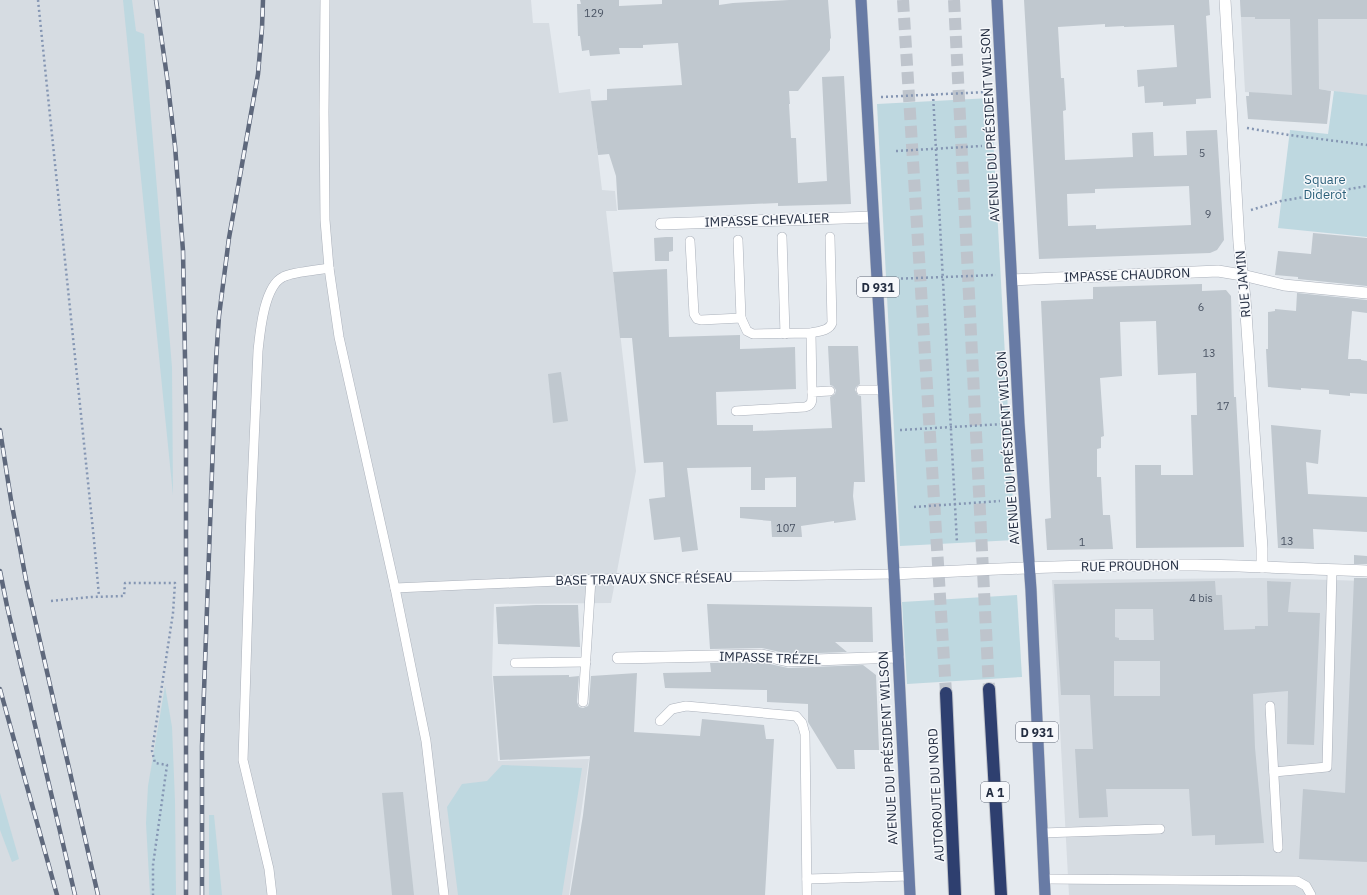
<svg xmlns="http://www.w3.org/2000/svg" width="1367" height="895" font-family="'IBM Plex Sans',sans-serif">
	<rect width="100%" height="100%" fill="#e5eaef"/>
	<g fill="#d6dce2">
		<polygon points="0,0 531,0 533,23 549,23 559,93 590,89 602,190 615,191 617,211 606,211 636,471 611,603 494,604 492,674 498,761 589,759 569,895 0,895"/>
		<polygon points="1240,0 1367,0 1367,96 1298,86 1297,96 1245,92"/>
		<polygon points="1261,578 1367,581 1367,895 1069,895 1052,580"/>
	</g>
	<g fill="#bed8e0">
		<polygon points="123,0 132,0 136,31 144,34 172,367 173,495"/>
		<polygon points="1334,91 1367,95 1367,237 1278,228 1290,130 1328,134"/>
		<polygon points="991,98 1015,540 900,546 877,104"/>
		<polygon points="1017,595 1022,677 907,684 902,602"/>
		<polygon points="165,686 172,727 175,801 176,895 150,895 146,823 148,786"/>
		<polygon points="502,765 582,768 562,895 458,895 447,807 462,784 487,781"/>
		<polygon points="0,793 19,859 12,862 0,830"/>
		<polygon points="209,815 214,815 222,895 209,895"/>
	</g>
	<g fill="#c0c8cf" fill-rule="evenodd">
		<polygon points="580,0 619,0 619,6 662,4 662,0 719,0 719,5 733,3 789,0 828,0 831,38 830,39 830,50 798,91 789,91 790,104 789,104 791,138 796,138 798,183 827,181 822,77 844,76 851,204 778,206 778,203 618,210 616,176 609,154 598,155 591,101 607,100 607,89 682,85 678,43 643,45 643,48 619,48 620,54 590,56 589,50 582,51 580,36 578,36 577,4 581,4"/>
		<path d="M1024,0H1209L1210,15L1206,16L1211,98L1196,99V104L1163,106V102L1145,103L1144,86L1138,87L1137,70L1177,67L1174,25L1124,27V26L1105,27V24L1058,27L1061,78H1064L1066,110L1063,111L1065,160L1133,157L1132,133L1153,132L1154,156L1187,155L1186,131L1217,130L1224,240L1217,250L1210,253L1039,259ZM1189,186L1191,225L1096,229V225L1068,226L1067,194L1095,193V189Z"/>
		<polygon points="1240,0 1367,0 1367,19 1318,19 1319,89 1331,91 1327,124 1248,119 1246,96 1249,96 1249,92 1292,95 1290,19 1255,19 1255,17 1241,17"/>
		<polygon points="1313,233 1367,238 1367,286 1298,279 1298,277 1275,275 1278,251 1311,254"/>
		<polygon points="666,237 673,237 673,251 669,252 669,261 655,261 654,238"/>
		<polygon points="667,269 669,337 740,335 740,349 795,347 796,389 716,392 717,425 753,425 753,431 832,428 830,397 835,394 836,390 833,386 830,385 828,346 858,346 860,384 856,387 855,390 858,395 861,396 865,482 854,482 853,496 856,520 834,523 834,521 801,526 802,537 772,537 771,521 740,518 740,507 796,507 796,477 765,478 765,490 751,490 751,467 687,468 698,550 682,552 680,537 654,540 649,499 665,497 663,462 644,463 632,338 620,338 613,272"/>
		<polygon points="1202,284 1202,291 1226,290 1231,296 1234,397 1236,397 1244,547 1136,548 1135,465 1161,465 1161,475 1193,475 1191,415 1197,415 1196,373 1158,375 1156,321 1120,322 1122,376 1100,378 1104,436 1101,437 1101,448 1097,449 1097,477 1101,477 1103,515 1110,515 1113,549 1047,550 1045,519 1051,518 1041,301 1093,299 1093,287"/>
		<polygon points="1297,293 1367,300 1367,313 1352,311 1348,359 1361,359 1361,360 1367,361 1367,394 1350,393 1350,396 1329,394 1329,390 1301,388 1301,390 1268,387 1266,349 1268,349 1268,312 1275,311 1275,309 1296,311"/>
		<polygon points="561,372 568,421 553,423 548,374"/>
		<polygon points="1271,425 1321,430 1318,464 1306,462 1308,494 1367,497 1367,532 1313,529 1314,549 1278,548"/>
		<polygon points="1354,555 1367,556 1367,564 1354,564"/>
		<polygon points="1354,578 1367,578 1367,862 1299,859 1303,789 1345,793"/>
		<path d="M1215,581L1216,595H1222L1224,630L1255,629V626H1268L1267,581L1291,582L1288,612L1320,613L1314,745L1287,744L1288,691L1253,694L1255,748L1264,843L1215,845V835L1192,836L1189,789H1106L1108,817L1079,818L1075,749H1093L1090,695H1061L1054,584ZM1115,609H1153L1154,640H1119V638L1115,637ZM1114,661H1160V696H1114Z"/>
		<polygon points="707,604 872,607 873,642 835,642 847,652 789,654 762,648 710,649"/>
		<polygon points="536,605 578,605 580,647 498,644 496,607"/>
		<polygon points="761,662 788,668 863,665 876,675 879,750 854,750 855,769 837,769 808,722 808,704 767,702 767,690 665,688 663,673 711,672 710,663"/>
		<polygon points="637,673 634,732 700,736 702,719 764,725 766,739 774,739 765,895 570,895 583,815 590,756 500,760 493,676 569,675 569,677 579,676 577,702 579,707 583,708 588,706 589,703 591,676"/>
		<polygon points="403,792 414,895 392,895 382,793"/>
	</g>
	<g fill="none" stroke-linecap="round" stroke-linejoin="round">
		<g stroke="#bec4cc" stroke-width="12" stroke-dasharray="12 6" stroke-linecap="butt">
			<polyline points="903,0 946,693"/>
			<polyline points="954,0 989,689"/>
		</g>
		<g stroke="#abb1bb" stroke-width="10">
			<g id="service">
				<polyline points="325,0 324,112 325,220 329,268 339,337 395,588 426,741 444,895"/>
				<polyline points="782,237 785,334"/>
				<polyline points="738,240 741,318"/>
				<polyline points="690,241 694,314 697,319 701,320 741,318 747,331 753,334 811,333 812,392"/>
				<path d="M811,333C819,331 829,331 832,323L830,237"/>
				<polyline points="861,390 883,390"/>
				<path d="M736,411L805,407C813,405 812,400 812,392L830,391"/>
				<polyline points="395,588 627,578 894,574"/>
				<polyline points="515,663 586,662"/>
				<polyline points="583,702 591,579"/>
				<polyline points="1270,706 1278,848"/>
				<polyline points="660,721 672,709 686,706 796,716 802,723 805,734 807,895"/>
				<polyline points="1274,772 1327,767 1332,570"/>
				<polyline points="1042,833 1160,829"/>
				<polyline points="807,879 909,876"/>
				<polyline points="1044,879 1297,881 1306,886 1311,895"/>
				<path d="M272,895L269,869L243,760L251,511L258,351C260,332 264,286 283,277C292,272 318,270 329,268"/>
			</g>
		</g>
		<g stroke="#abb1bb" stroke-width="12">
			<g id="minor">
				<polyline points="1225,0 1239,243 1245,299 1262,548 1262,567"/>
				<polyline points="661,224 873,217"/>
				<polyline points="1012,280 1218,271 1242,275 1284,285 1367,293"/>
				<path d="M894,574C995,569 1096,564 1197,565C1254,566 1310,569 1367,571"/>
				<polyline points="618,658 762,655 788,661 898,657"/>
			</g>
		</g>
		<g stroke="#c1c4ca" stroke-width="12">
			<g id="primary">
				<polyline points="861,0 894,574 910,895"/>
				<polyline points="997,0 1019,423 1031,590 1045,895"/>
			</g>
		</g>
		<g stroke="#c1c4ca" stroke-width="14">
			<g id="motorway">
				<polyline points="989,689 1001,895"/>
				<polyline points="946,693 955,895"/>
			</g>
		</g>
		<g stroke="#8596b3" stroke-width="2.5" stroke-dasharray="2 3" stroke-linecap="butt">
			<polyline points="38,0 94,540 99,596"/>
			<polyline points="933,94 957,543"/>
			<polyline points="881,97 988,92"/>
			<polyline points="1247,128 1289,135 1367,145"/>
			<polyline points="896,151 982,146"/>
			<polyline points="1251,210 1281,201 1367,186"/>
			<polyline points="891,279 996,275"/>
			<polyline points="900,430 1004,424"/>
			<polyline points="914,507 1000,501"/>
			<polyline points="51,601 91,597 124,596 125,583 175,583 173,613 152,751 155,763 167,765 153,865 153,895"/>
		</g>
		<use href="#service" stroke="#fff" stroke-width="9"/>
		<use href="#minor" stroke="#fff" stroke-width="11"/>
		<use href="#primary" stroke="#687ba5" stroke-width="11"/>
		<use href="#motorway" stroke="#2e3f6f" stroke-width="12"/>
		<g stroke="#5e687c" stroke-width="4.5">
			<g id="rail">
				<polyline points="156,0 167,77 175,146 183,251 186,411 186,895"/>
				<polyline points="0,430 11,500 26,580 98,895"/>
				<polyline points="0,571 7,606 75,895"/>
				<polyline points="0,689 57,895"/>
				<polyline points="202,895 202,746 216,361 219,316 229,238 258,74 262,28 263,0"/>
			</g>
		</g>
		<use href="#rail" stroke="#f6f8fb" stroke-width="3" stroke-dasharray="9" stroke-linecap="butt"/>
	</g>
	<g text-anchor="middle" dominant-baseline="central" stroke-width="3" stroke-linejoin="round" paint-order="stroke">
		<g font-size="11" fill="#4a5464">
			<text x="594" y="13">129</text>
			<text x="1202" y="153">5</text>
			<text x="1208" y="214">9</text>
			<text x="1201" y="307">6</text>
			<text x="1209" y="353">13</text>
			<text x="1223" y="406">17</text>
			<text x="786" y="528">107</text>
			<text x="1287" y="541">13</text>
			<text x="1082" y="542">1</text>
			<text x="1201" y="598">4 bis</text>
		</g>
		<g fill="#f6f8fb" stroke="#626a79" stroke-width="1">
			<rect x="857" y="277" width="42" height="20" rx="3"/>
			<rect x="1016" y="722" width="42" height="20" rx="3"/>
			<rect x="981" y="782" width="28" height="20" rx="3"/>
		</g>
		<g font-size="12" font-weight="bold" fill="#232d41">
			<text x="878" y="287">D 931</text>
			<text x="1037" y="732">D 931</text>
			<text x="995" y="792">A 1</text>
		</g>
		<g font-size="13" fill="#232d41" stroke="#f6f8fb">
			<text transform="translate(990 125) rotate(-93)">AVENUE DU PRÉSIDENT WILSON</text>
			<text transform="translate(767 220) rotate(-2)">IMPASSE CHEVALIER</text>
			<text transform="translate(1127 275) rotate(-2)">IMPASSE CHAUDRON</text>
			<text transform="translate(1243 284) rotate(-95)">RUE JAMIN</text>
			<text transform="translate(1008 448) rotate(-94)">AVENUE DU PRÉSIDENT WILSON</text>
			<text transform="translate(1130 566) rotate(-1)">RUE PROUDHON</text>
			<text transform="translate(644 579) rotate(-1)">BASE TRAVAUX SNCF RÉSEAU</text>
			<text transform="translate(770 658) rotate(2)">IMPASSE TRÉZEL</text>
			<text transform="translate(888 748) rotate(-93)">AVENUE DU PRÉSIDENT WILSON</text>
			<text transform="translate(936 795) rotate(-93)">AUTOROUTE DU NORD</text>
		</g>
		<g font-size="13" fill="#2c607a" stroke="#f6f8fb">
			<text x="1325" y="179">Square<tspan x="1325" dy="15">Diderot</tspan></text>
		</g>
	</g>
</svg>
